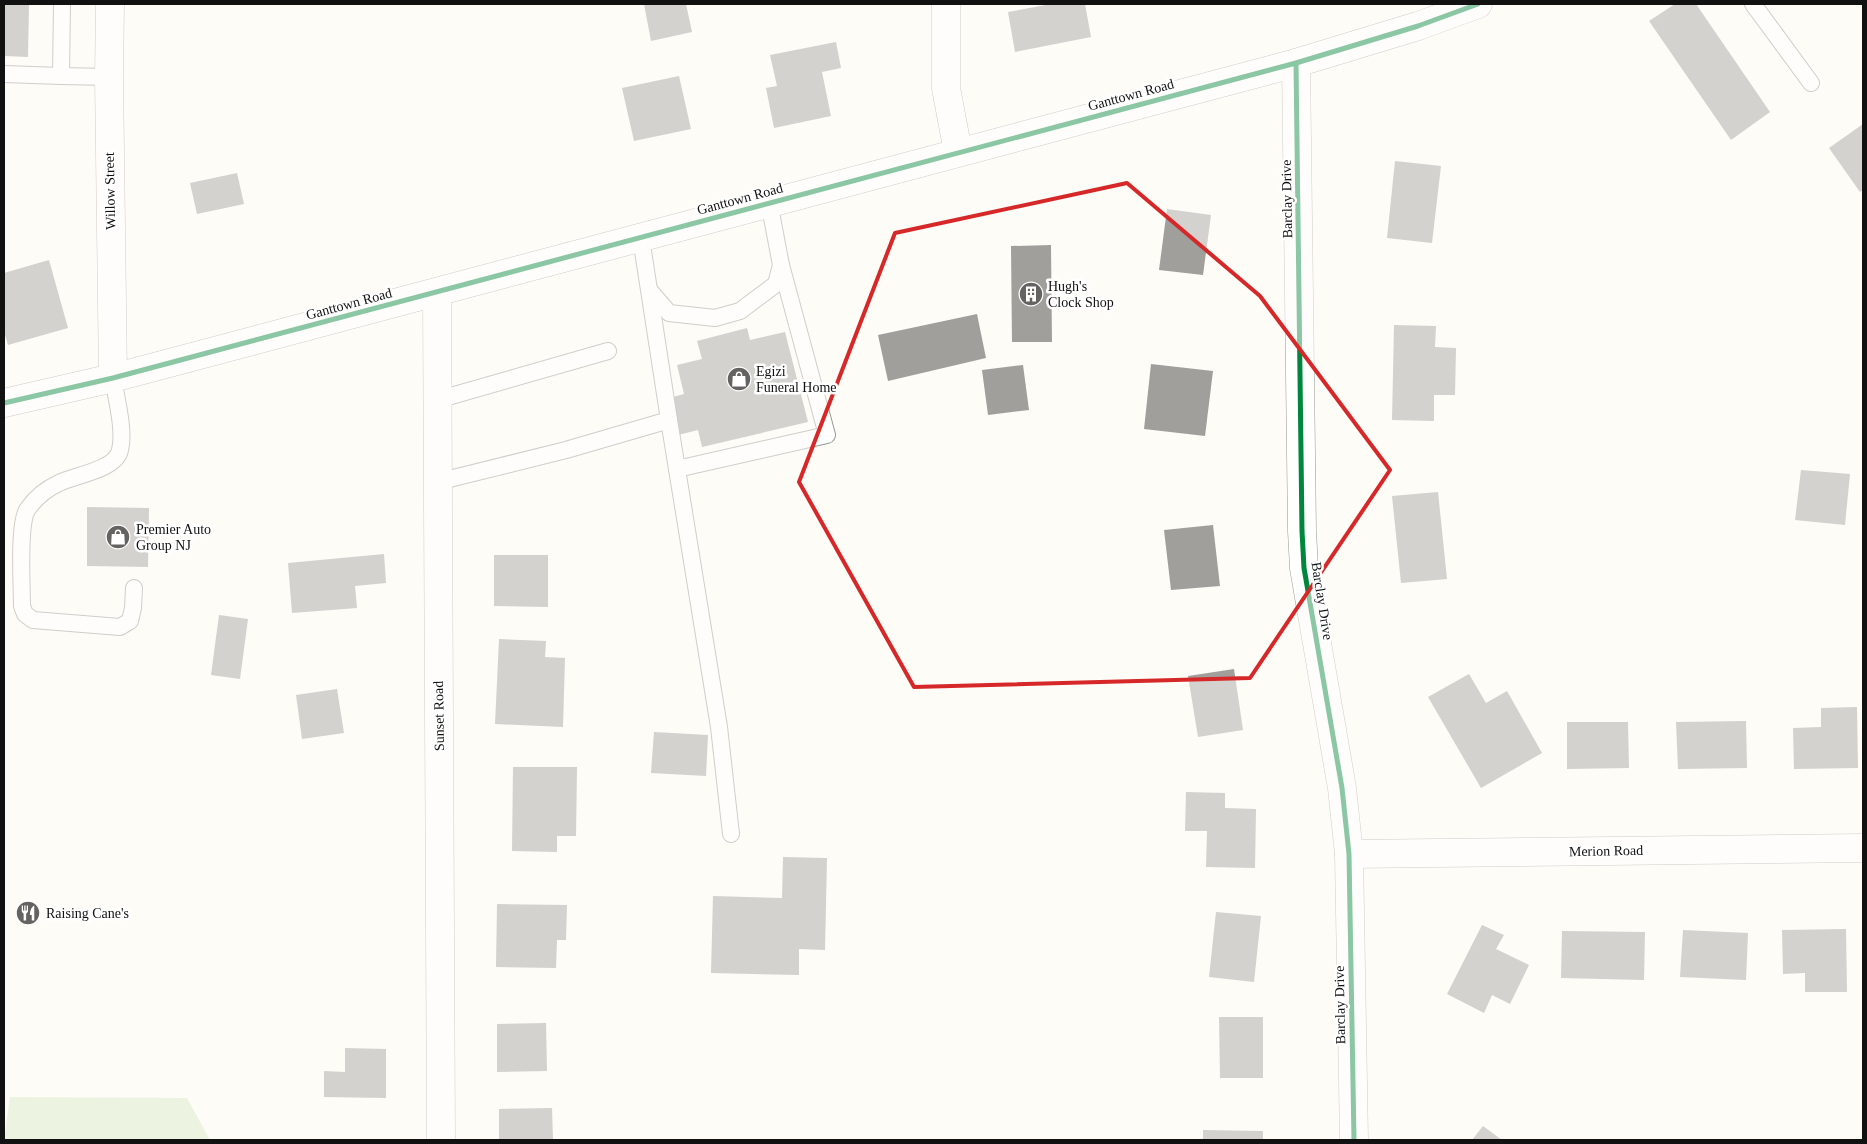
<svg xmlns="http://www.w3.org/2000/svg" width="1867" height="1144" font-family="Georgia,serif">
	<rect width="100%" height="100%" fill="#fdfcf7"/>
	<polygon fill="#d8eac5" points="10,1097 187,1098 210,1140 4,1140"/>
	<g fill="#a19f9c">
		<polygon points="4,4 29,4 28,57 4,56"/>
		<polygon points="644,4 686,4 692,32 651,41"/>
		<polygon points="1051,4 1085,4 1091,37 1015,52 1008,12"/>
		<polygon points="1675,4 1696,4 1770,112 1731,140 1649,21"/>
		<polygon points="836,42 841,68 822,72 831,116 774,128 766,88 777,86 770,55"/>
		<polygon points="679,76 691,129 634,141 622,88"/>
		<polygon points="1863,124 1863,190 1860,192 1829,148"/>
		<polygon points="1395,161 1441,166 1432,243 1387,238"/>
		<polygon points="237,173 244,204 197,214 190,183"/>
		<polygon points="1167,209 1211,215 1203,275 1159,270"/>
		<polygon points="1051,245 1052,342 1012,342 1011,246"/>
		<polygon points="49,260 68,328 8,345 4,331 4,273"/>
		<polygon points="977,314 986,358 888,381 878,335"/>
		<polygon points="1394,325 1436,326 1435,347 1456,348 1455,395 1434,395 1434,421 1392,420"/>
		<polygon points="747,328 750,340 785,332 808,422 702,447 698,430 678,435 669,398 684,394 677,365 702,359 697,341"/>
		<polygon points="1151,364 1213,371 1205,436 1144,429"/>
		<polygon points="1023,365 1029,410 988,415 982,370"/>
		<polygon points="1801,470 1850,474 1845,525 1795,520"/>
		<polygon points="1438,492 1447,579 1401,583 1392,496"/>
		<polygon points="87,507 149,508 148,567 87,566"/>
		<polygon points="1213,525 1220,586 1171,590 1164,530"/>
		<polygon points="384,554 386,583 355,586 357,608 292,613 288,563"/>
		<polygon points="494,555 548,555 548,607 494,606"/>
		<polygon points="219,615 248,619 240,679 211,675"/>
		<polygon points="499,639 546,641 545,657 565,658 563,727 495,724"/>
		<polygon points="1234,669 1243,730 1198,737 1188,676"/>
		<polygon points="1469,674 1486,703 1507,691 1542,753 1481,788 1428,697"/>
		<polygon points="337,689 344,733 302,739 296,695"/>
		<polygon points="1857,707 1858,768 1794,769 1793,728 1821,727 1821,708"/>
		<polygon points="1746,721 1747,768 1678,769 1676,722"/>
		<polygon points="1567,722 1628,722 1629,768 1567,769"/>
		<polygon points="654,732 708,735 706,776 651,773"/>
		<polygon points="513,767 577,767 576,836 557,836 557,852 512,851"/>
		<polygon points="1186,792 1225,793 1225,808 1256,809 1255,868 1206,867 1207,831 1185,831"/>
		<polygon points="783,857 827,858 825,950 799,949 799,975 711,973 713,896 782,898"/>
		<polygon points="497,904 567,905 566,940 557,940 556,968 496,967"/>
		<polygon points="1216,912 1261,916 1254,982 1209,977"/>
		<polygon points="1482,925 1504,935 1496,949 1529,965 1510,1004 1492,995 1484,1013 1447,994"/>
		<polygon points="1846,929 1847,992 1805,992 1805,973 1783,974 1782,930"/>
		<polygon points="1683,930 1748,933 1746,980 1680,977"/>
		<polygon points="1562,931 1645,932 1644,980 1561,978"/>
		<polygon points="1219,1017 1263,1017 1263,1078 1220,1078"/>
		<polygon points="546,1023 547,1071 497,1072 497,1024"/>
		<polygon points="345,1048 386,1049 386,1098 324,1097 324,1071 345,1072"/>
		<polygon points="552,1108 553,1140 499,1140 499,1109"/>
		<polygon points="1483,1126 1502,1140 1472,1140"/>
		<polygon points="1203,1130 1263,1131 1263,1140 1203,1140"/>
	</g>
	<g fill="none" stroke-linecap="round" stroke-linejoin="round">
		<g stroke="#979795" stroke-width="18">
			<g id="service">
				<polyline points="1753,4 1811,83"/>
				<polyline points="4,74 61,76 62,4"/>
				<polyline points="61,76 109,77"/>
				<polyline points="641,238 669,420 719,727 731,834"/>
				<polyline points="650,291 669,313 715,318 740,311 776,284 781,265"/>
				<path d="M113,378C116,398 125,430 120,450C116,470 75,475 59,483C46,489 35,498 27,510C18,526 22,585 22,606L25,614L33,620L120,627L130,621L133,608L134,588"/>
				<polyline points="437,400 608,351"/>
				<polyline points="677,469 827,435 781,265 769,202"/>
				<polyline points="437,482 566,450 669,420"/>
			</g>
		</g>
		<g stroke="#979795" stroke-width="29">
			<g id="minor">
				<polyline points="110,4 109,77 113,378"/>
				<polyline points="946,4 946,88 958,152"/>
				<polyline points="1296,63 1302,531 1304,568 1342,788 1349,854 1354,1140"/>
				<polyline points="437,292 441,1140"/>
				<polyline points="1349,854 1863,848"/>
			</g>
		</g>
		<g stroke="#979795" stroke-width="29">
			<polyline id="tertiary" points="4,403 113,378 1296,63 1418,26 1478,4"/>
		</g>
		<use href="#service" stroke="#fffffe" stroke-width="16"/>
		<use href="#minor" stroke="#fffffe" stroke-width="28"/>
		<use href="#tertiary" stroke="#fffffe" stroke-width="28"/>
		<g stroke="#fff" stroke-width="8">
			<g id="cycleway">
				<polyline points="1296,63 1302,531 1304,568 1342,788 1349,854 1354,1140"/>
				<polyline points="4,403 113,378 1296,63 1418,26 1478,4"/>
			</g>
		</g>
		<use href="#cycleway" stroke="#00873e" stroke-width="5"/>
	</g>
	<path d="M0 0H1867V1144H0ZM1127,183L1260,296L1390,470L1250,678L914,687L799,482L895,233Z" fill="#fdfcf7" fill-opacity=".55" fill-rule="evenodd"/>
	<path fill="none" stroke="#d62828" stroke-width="4" stroke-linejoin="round" d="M1127,183L1260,296L1390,470L1250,678L914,687L799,482L895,233Z"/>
	<defs>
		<g id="building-disc" transform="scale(1.25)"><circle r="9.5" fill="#646362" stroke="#fff"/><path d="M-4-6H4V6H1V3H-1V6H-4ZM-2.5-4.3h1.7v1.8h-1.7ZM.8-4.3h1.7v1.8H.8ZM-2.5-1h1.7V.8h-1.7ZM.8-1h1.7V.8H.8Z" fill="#fff"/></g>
		<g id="shop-disc" transform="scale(1.25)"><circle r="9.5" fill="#646362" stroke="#fff"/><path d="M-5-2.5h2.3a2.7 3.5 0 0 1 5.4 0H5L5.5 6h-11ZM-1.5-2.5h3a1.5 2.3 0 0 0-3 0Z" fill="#fff"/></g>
		<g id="restaurant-disc" transform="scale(1.25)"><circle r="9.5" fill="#646362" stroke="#fff"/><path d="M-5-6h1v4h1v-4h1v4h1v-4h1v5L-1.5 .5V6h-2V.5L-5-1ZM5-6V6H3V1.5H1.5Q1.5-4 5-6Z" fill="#fff"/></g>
	</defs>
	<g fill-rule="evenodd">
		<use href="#building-disc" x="1031" y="294"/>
		<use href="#shop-disc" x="739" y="379"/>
		<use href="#shop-disc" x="118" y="537"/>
		<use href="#restaurant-disc" x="28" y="913"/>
	</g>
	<g text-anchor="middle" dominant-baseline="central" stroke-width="5" stroke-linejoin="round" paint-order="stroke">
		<g font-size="14" fill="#111" stroke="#fff">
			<text transform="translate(1131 95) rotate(-15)">Ganttown Road</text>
			<text transform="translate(110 191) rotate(-91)">Willow Street</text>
			<text transform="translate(740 199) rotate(-15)">Ganttown Road</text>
			<text transform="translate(1287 199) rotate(-91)">Barclay Drive</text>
			<text transform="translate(349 304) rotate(-15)">Ganttown Road</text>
			<text transform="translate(1322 601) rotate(81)">Barclay Drive</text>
			<text transform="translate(439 716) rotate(-91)">Sunset Road</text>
			<text transform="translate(1606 851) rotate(-1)">Merion Road</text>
			<text transform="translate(1340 1005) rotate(-91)">Barclay Drive</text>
		</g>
		<g font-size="14" fill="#111" stroke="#fff" text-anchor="start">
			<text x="1048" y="286">Hugh's<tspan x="1048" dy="16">Clock Shop</tspan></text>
			<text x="756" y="371">Egizi<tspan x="756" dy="16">Funeral Home</tspan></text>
			<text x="136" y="529">Premier Auto<tspan x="136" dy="16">Group NJ</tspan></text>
			<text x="46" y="913">Raising Cane's</text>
		</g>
	</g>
	<rect width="1867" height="1144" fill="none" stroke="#111111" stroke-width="10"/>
</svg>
